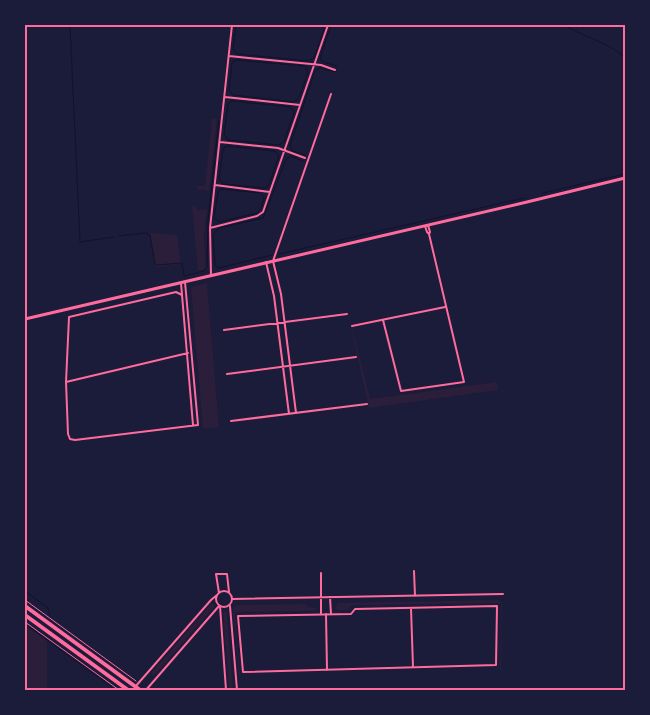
<svg xmlns="http://www.w3.org/2000/svg" width="650" height="715" viewBox="0 0 650 715" font-family="Lato,sans-serif">
<style>
.green{fill:#2a1e3b}
.lines{fill:none;stroke-linecap:round;stroke-linejoin:round}
.stream{stroke:#12122b;stroke-width:1}
.path{stroke:#ff6b9d;stroke-width:1}
.minor{stroke:#ff6b9d;stroke-width:2}
.secondary{stroke:#ff6b9d;stroke-width:3}
.primary{stroke:#ff6b9d;stroke-width:4}
.neatline{fill:none;stroke:#ff6b9d;stroke-width:2}
</style>
<rect width="100%" height="100%" fill="#1b1b3a"/>
<!-- green -->
<path class="green" d="M 212,119 L 217,119 L 209,191 L 197,189 L 197,186 L 205,186 Z
M 192,206 L 196,206 L 197,210 L 207,209 L 204,234 L 206,267 L 203,270 L 198,271 Z
M 150,233 L 177,235 L 181,264 L 155,267 Z
M 207,283 L 219,427 L 203,429 L 191,287 Z
M 343,291 L 370,399 L 497,382 L 498,390 L 369,408 Z
M 499,600 L 502,603 L 501,670 L 500,670 L 501,603 L 352,605 L 348,610 L 338,610 L 335,607 L 337,607 L 337,603 Z
M 211,604 L 214,604 L 214,607 L 155,675 L 152,675 L 151,673 Z
M 307,604 L 307,607 L 318,608 L 315,611 L 235,612 L 240,677 L 239,677 L 233,608 L 236,605 Z
M 225,611 L 227,613 L 233,690 L 229,690 L 223,613 Z
M 25,625 L 47,640 L 47,690 L 25,690 Z"/>
<g class="lines">
<!-- stream -->
<path class="stream" d="M 70,25 L 80,242 L 114,237
M 236,25 L 233,49 L 237,54 L 308,61 L 314,58 L 324,29 L 321,25
M 331,25 L 320,58 L 323,62 L 337,66
M 564,25 C 583,37 609,42 625,58
M 236,60 L 305,66 L 308,72 L 299,98 L 293,102 L 233,95 L 229,90 L 232,63 Z
M 232,101 L 291,107 L 294,113 L 284,142 L 279,145 L 228,140 L 224,134 L 228,104 Z
M 227,146 L 275,151 L 279,156 L 269,185 L 265,188 L 223,184 L 219,179 L 223,149 Z
M 305,155 L 293,151 L 290,145 L 315,71 L 320,68 L 335,72
M 222,189 L 260,193 L 264,198 L 261,209 L 257,213 L 219,222 L 214,218 L 218,192 Z
M 543,193 L 625,174
M 119,236 L 145,233 L 150,235 L 155,264 L 157,265 L 182,263 L 184,276 L 204,271 L 207,267 L 208,219 L 219,121
M 279,254 L 524,198
M 272,255 L 219,268 L 215,265 L 213,235 L 219,228 L 263,218 L 286,159 L 291,156 L 303,161
M 25,591 L 48,608 L 50,617
M 25,624 L 116,690"/>
<!-- path -->
<path class="path" d="M 25,600 L 136,681
M 25,622 L 119,690"/>
<!-- minor -->
<path class="minor" d="M 229,56 L 321,65 L 335,70
M 225,97 L 300,105
M 220,142 L 278,148 L 305,158
M 215,185 L 270,192
M 425,226 L 427,232 L 429,234
M 210,228 L 257,216 L 263,212 L 328,25
M 266,262 L 274,296 L 289,414
M 211,276 L 210,228 L 232,25
M 181,283 L 193,425
M 182,295 L 176,292 L 69,317 L 66,382 L 68,434 L 70,439 L 75,440 L 198,425 L 185,282
M 383,320 L 401,391 L 464,382 L 429,234 L 430,232 L 428,225
M 352,326 L 445,307
M 224,330 L 347,314
M 227,374 L 356,357
M 66,382 L 188,353
M 296,413 L 281,294 L 273,261 L 331,94
M 231,421 L 367,404
M 414,571 L 415,596
M 321,573 L 321,614
M216 599a8 8 0 1 1 16 0a8 8 0 1 1-16 0Z
M 219,593 L 216,574 L 227,574 L 229,592
M 330,597 L 331,614
M 233,599 L 503,594
M 220,606 L 226,690
M 230,606 L 237,690
M 497,606 L 496,665 L 243,672 L 238,616 L 351,614 L 355,609 Z
M 411,608 L 413,667
M 326,614 L 327,670
M 135,687 L 211,600 L 217,595
M 146,690 L 219,606"/>
<!-- secondary -->
<path class="secondary" d="M 25,319 L 527,202 L 625,178"/>
<!-- primary -->
<path class="primary" d="M 25,606 L 140,690
M 25,615 L 128,690"/>
</g>
<!-- border -->
<rect width="650" height="715" fill="none" stroke="#1b1b3a" stroke-width="52"/>
<rect x="26" y="26" width="598" height="663" class="neatline"/>
</svg>
